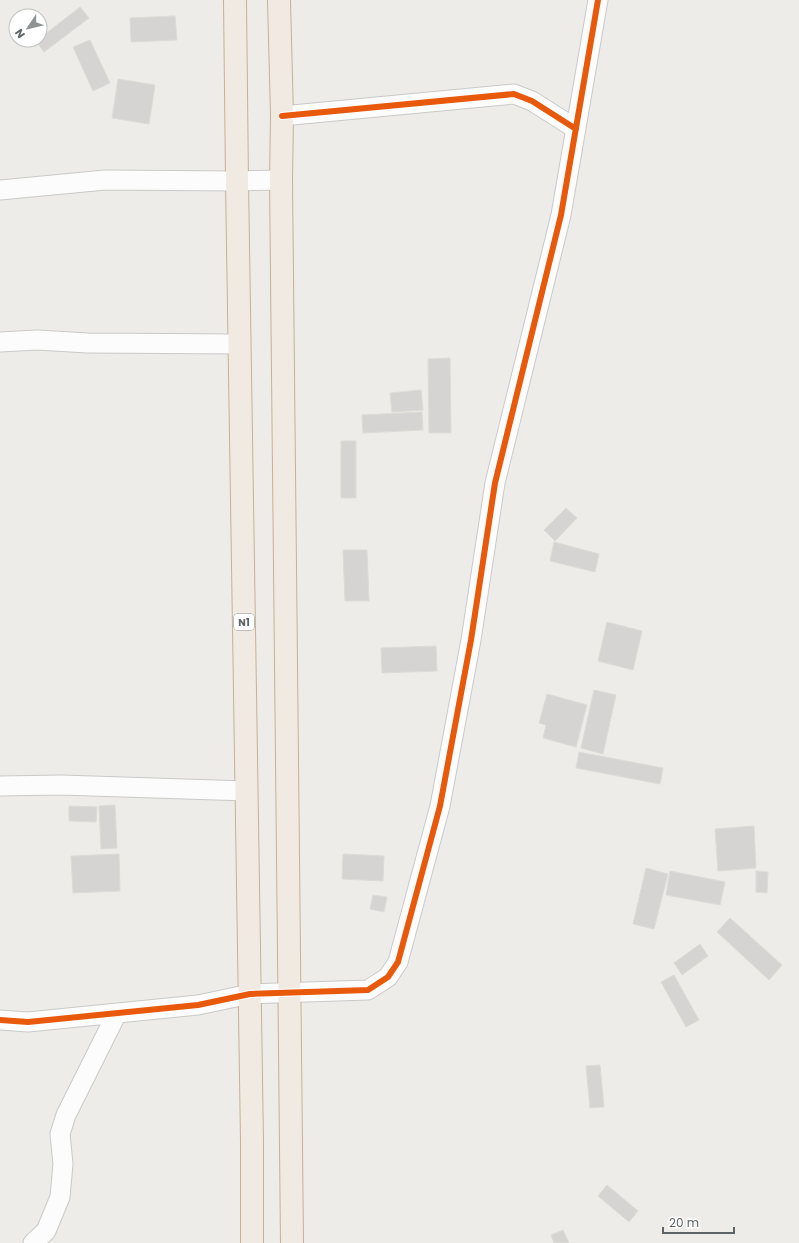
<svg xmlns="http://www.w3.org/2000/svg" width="799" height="1243" viewBox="0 0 799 1243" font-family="Poppins,sans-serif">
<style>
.building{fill:#d6d4d2;stroke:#dedbd7}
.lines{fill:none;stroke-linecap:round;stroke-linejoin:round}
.street-casing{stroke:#c9c9c9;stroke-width:21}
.highway-casing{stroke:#c6b194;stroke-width:24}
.street{stroke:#fcfcfc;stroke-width:19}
.highway{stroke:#f0eae2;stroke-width:22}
.cycleway-casing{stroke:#fff;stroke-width:8}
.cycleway{stroke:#e8590c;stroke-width:6}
.labels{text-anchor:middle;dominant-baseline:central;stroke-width:4;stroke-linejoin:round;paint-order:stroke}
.shield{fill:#fff;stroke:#8e9295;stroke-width:1}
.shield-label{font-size:10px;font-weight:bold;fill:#5d6367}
</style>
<rect width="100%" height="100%" fill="#eeece8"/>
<!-- building -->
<path class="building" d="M 80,7 L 89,18 L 44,52 L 36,41 L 40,40 L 40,38 Z
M 175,16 L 177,40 L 131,42 L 130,18 Z
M 90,40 L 110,83 L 93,91 L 73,47 Z
M 118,79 L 155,85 L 149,124 L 112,118 Z
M 450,358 L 451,433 L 429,433 L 428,359 Z
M 421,390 L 423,410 L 392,412 L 390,393 Z
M 422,412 L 423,430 L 363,433 L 362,415 Z
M 341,441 L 356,441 L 356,498 L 341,498 Z
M 566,508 L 577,518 L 555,541 L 544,530 Z
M 554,542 L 599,554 L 595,572 L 550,561 Z
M 343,550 L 367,550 L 369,601 L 345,601 Z
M 607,622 L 642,631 L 633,670 L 598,661 Z
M 436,646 L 437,671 L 382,673 L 381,648 Z
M 594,690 L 616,695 L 603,754 L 581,748 Z
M 547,694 L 587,705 L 576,747 L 543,738 L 546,725 L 539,723 Z
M 579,752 L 663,768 L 660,784 L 576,768 Z
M 115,805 L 117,848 L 101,849 L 99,806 Z
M 69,806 L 97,807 L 96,822 L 69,821 Z
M 754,826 L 756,868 L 718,871 L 715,829 Z
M 119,854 L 120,891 L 73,893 L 71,856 Z
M 343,854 L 384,856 L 383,881 L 342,879 Z
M 646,868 L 668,874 L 654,929 L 633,924 Z
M 670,871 L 725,882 L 720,905 L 666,895 Z
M 756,871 L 768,872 L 767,893 L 756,892 Z
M 373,895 L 387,897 L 384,912 L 370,909 Z
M 730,918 L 782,965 L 769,980 L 717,932 Z
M 700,944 L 708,956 L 682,975 L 674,963 Z
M 674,975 L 699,1020 L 686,1027 L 661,982 Z
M 600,1065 L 604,1107 L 590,1108 L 586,1066 Z
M 607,1185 L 638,1211 L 629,1222 L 598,1196 Z
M 563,1230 L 569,1243 L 554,1243 L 551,1235 Z"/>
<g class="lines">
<defs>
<path id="street" d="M 282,116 L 514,94 L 532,101 L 576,129
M 0,190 L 105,180 L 237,181 L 281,180
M 0,342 L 37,340 L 88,343 L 239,344
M 0,786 L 61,785 L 247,791
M 0,1020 L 28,1022 L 198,1005 L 250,994 L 368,990 L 388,977 L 398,962 L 440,806 L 471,640 L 495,483 L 561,215 L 598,0
M 33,1243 L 46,1231 L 60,1197 L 63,1164 L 60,1134 L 66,1115 L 117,1013"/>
<path id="highway" d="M 235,0 L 237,181 L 252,1141 L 252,1243
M 279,0 L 282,116 L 281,180 L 292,1243"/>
</defs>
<!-- street casing -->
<use href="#street" class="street-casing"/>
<!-- highway casing -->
<use href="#highway" class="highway-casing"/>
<!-- street -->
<use href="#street" class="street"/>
<!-- highway -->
<use href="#highway" class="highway"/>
<defs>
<path id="cycleway" d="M 282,116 L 514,94 L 532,101 L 576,129
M 0,1020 L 28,1022 L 198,1005 L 250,994 L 368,990 L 388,977 L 398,962 L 440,806 L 471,640 L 495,483 L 561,215 L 598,0"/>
</defs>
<!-- cycleway casing -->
<use href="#cycleway" class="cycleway-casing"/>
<!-- cycleway -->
<use href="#cycleway" class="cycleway"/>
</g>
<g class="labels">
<!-- shield labels -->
<rect class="shield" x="234" y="614" width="20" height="16" rx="3"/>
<g class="shield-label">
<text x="244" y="622">N1</text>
</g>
</g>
<!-- north arrow -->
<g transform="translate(28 28) rotate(235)"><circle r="19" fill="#ffffff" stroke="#bec1c2"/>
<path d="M0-3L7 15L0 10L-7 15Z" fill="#909394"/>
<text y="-6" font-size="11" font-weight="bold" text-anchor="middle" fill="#5d6367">N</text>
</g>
<!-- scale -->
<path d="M663 1227v6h71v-6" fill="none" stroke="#5d6367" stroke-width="2"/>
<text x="669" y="1227" font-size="12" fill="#5d6367" stroke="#ffffff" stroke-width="3" paint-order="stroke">20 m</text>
</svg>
